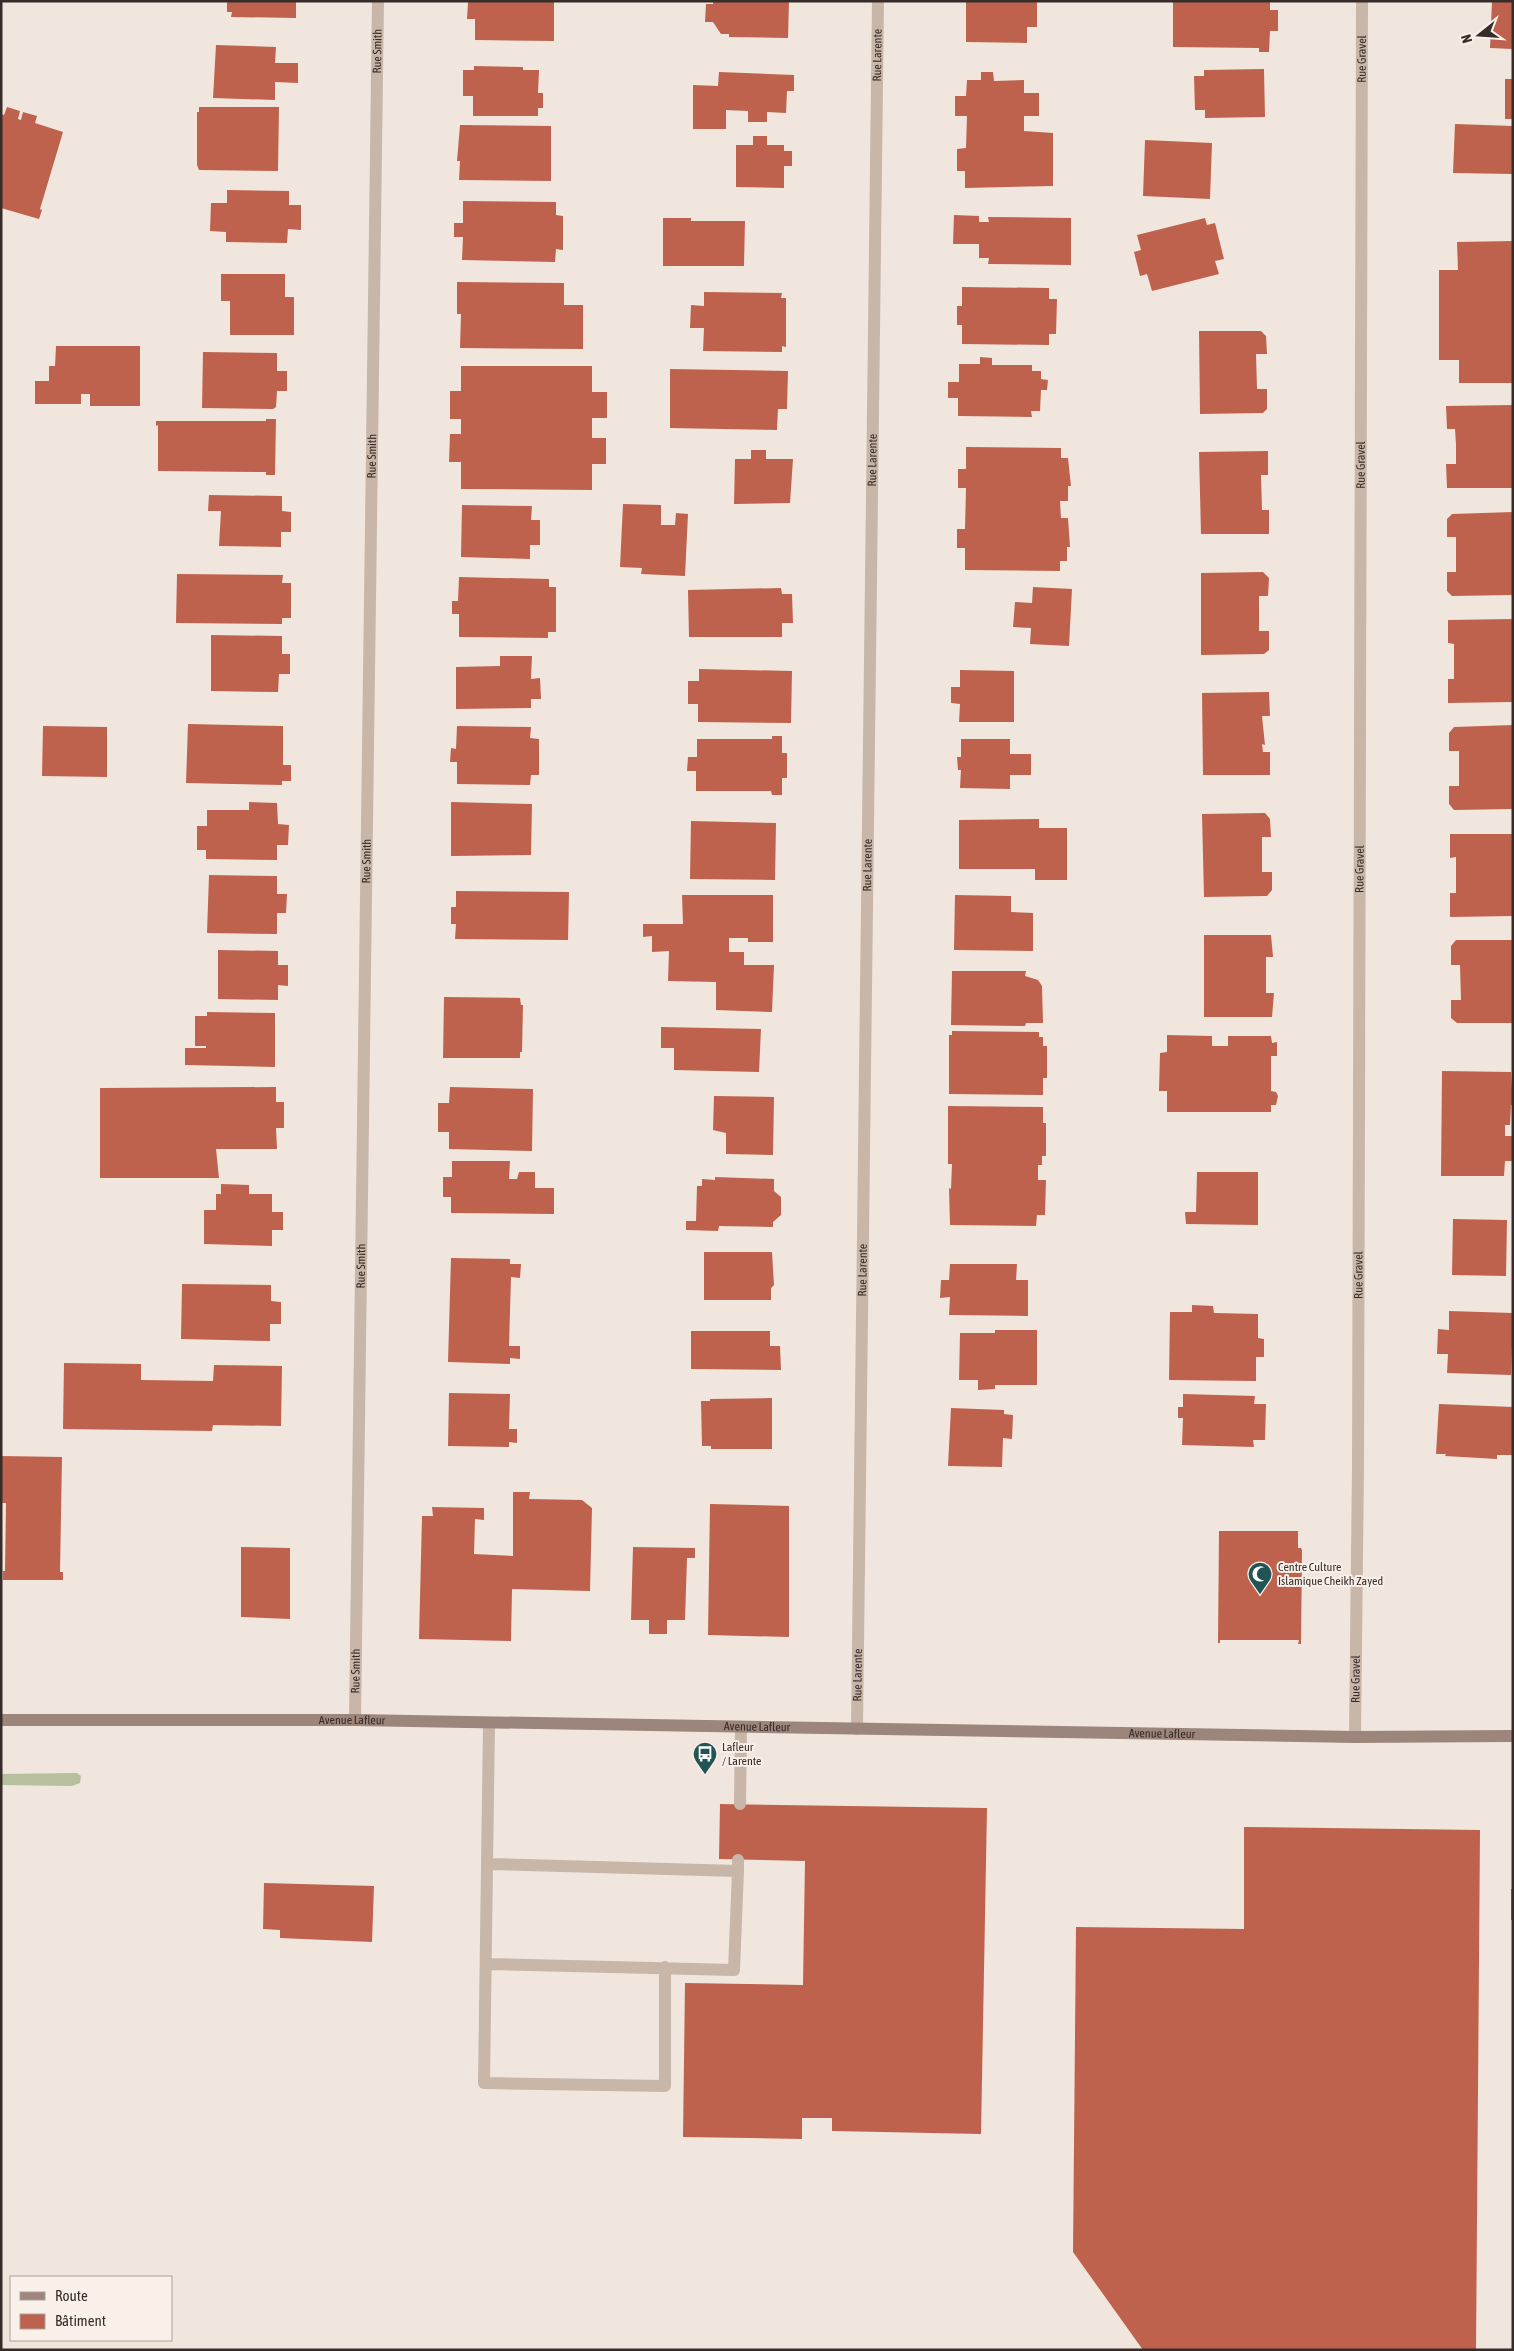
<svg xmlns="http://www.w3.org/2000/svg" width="1514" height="2351" viewBox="0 0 1514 2351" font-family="'Asap Condensed',sans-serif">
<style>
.green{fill:#b6bf9e}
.building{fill:#bf624d}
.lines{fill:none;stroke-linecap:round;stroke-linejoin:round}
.service{stroke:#c8b6a9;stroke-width:12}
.minor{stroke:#c8b6a9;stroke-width:12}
.secondary{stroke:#9c857b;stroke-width:12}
.labels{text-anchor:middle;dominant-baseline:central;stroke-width:4;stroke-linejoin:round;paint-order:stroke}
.street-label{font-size:12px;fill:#362c29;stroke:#f9f0e9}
.poi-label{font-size:12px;fill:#362c29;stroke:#f9f0e9;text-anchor:start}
</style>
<rect width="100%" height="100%" fill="#f1e6dd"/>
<!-- green -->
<path class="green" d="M 77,1773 L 81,1776 L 80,1783 L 72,1786 L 1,1785 L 1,1774 Z"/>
<!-- building -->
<path class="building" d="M 227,1 L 296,1 L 296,18 L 231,17 L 232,12 L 227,12 Z
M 475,1 L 554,1 L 554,41 L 475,40 L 475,19 L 467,19 L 468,2 Z
M 713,1 L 789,1 L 788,38 L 729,37 L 729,34 L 721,34 L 713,22 L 705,22 L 706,4 L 713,4 Z
M 966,1 L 1037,1 L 1037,27 L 1027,27 L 1027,43 L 966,42 Z
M 1173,1 L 1270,1 L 1270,10 L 1278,10 L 1278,31 L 1270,31 L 1269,52 L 1259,52 L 1259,48 L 1173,47 Z
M 1492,1 L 1513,1 L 1513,49 L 1490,48 Z
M 216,45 L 276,47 L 275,63 L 298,63 L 298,83 L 275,82 L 275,100 L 213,98 Z
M 474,66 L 523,67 L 523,70 L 539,70 L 538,93 L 543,93 L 543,108 L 538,108 L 538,116 L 473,116 L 473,96 L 463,96 L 463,70 L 474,70 Z
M 1264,69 L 1265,117 L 1205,118 L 1205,110 L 1195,110 L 1194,76 L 1204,76 L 1204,70 Z
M 719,72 L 794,75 L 794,91 L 787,91 L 786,113 L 767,112 L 767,122 L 748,122 L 748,111 L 726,110 L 726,129 L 693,129 L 693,85 L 718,86 Z
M 981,72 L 993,72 L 994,81 L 1024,80 L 1024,93 L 1039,93 L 1039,116 L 1024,116 L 1024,131 L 1053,133 L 1053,186 L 965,188 L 965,171 L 957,171 L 957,149 L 966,148 L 967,116 L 955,116 L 955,96 L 966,96 L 967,80 L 981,80 Z
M 1505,79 L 1513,79 L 1513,119 L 1505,119 Z
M 7,107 L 20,111 L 18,119 L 21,120 L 23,112 L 37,116 L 35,123 L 63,132 L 40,209 L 42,210 L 39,219 L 1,208 L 1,114 L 4,115 Z
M 199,107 L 279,107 L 278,171 L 199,170 L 197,165 L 197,112 L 199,112 Z
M 1455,124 L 1513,126 L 1513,174 L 1453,173 Z
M 460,125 L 551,126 L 551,181 L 459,180 L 460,161 L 457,161 Z
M 753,136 L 767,136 L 767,145 L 784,145 L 784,151 L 792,151 L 792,166 L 784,166 L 784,188 L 736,187 L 736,145 L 753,145 Z
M 1145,140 L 1212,143 L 1210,199 L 1143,196 Z
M 227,190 L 289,191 L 289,205 L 301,205 L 301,230 L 288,229 L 287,243 L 226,242 L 226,232 L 210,231 L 211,203 L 227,203 Z
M 463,201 L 556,202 L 556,215 L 563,216 L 563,250 L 556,249 L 555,262 L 462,260 L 463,237 L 454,237 L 454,223 L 463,223 Z
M 954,215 L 979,216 L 979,222 L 989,222 L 988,217 L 1071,218 L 1071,265 L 988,264 L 989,258 L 979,258 L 979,244 L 953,244 Z
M 663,218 L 691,218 L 691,221 L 745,221 L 744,266 L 663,266 Z
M 1205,218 L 1207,225 L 1215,223 L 1224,259 L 1215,261 L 1219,274 L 1152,291 L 1147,274 L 1140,276 L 1134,252 L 1141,250 L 1137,235 Z
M 1513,241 L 1513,383 L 1459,383 L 1459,360 L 1439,360 L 1439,270 L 1458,270 L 1457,242 Z
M 221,274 L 285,274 L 285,297 L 294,297 L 294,335 L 230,335 L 230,301 L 221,301 Z
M 457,282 L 564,283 L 564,305 L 583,305 L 583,349 L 460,348 L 461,314 L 457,314 Z
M 962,287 L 1049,288 L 1049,299 L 1057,299 L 1056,334 L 1049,334 L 1049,345 L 962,344 L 962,325 L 957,325 L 957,306 L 962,306 Z
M 704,292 L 782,293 L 781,298 L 786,298 L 786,347 L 782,346 L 782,352 L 703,351 L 704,328 L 690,328 L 691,305 L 704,306 Z
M 1199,331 L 1261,331 L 1266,336 L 1267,354 L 1256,354 L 1257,389 L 1267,389 L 1267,409 L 1263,413 L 1200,414 Z
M 56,346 L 140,346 L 140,406 L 90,406 L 90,394 L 81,394 L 81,404 L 35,404 L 35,381 L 49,381 L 49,366 L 55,366 Z
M 203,352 L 277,353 L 277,371 L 287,371 L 287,391 L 277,391 L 276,407 L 273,409 L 202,408 Z
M 980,357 L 992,358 L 992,365 L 1032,365 L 1032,371 L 1041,371 L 1041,379 L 1048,380 L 1047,390 L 1041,390 L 1040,411 L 1031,411 L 1032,417 L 958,416 L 958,398 L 948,398 L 948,382 L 959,382 L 959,364 L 980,364 Z
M 461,366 L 592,366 L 592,392 L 607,392 L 607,418 L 592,418 L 592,438 L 606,438 L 606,464 L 592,464 L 592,490 L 461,489 L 461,462 L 449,462 L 450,434 L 461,434 L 461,419 L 450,419 L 450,391 L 461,391 Z
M 670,369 L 788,371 L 787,409 L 778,409 L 777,430 L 670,428 Z
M 1513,405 L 1513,488 L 1447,488 L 1446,464 L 1456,464 L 1456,445 L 1455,429 L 1447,429 L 1446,406 Z
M 266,419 L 276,419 L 275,475 L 266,475 L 266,472 L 158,471 L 158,425 L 156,426 L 156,421 L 266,421 Z
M 966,447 L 1061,448 L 1061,458 L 1068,458 L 1071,486 L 1068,486 L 1068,501 L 1060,501 L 1061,518 L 1068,518 L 1070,547 L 1067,547 L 1067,561 L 1060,561 L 1060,571 L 965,570 L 965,548 L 957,548 L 957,529 L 965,529 L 966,488 L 958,488 L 958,469 L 966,469 Z
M 751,450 L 766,450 L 766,459 L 793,459 L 790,503 L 734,504 L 735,459 L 751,459 Z
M 1268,451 L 1268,475 L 1261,475 L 1262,510 L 1269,510 L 1269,534 L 1201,534 L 1199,452 Z
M 209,495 L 282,496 L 282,511 L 291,512 L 291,532 L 281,532 L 281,547 L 219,546 L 221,511 L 208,511 Z
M 623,504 L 661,505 L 661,525 L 675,525 L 676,513 L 688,514 L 685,576 L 641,574 L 642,568 L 620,567 Z
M 462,505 L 532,506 L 531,520 L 540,520 L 540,545 L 530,545 L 530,559 L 461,557 Z
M 1513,512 L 1513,595 L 1452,596 L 1447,591 L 1447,572 L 1456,572 L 1456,537 L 1447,537 L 1447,519 L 1452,514 Z
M 1263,572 L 1269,578 L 1268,596 L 1259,596 L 1259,631 L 1269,631 L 1269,650 L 1264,654 L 1201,655 L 1201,573 Z
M 177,574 L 283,575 L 282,583 L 291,583 L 291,618 L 282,618 L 282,624 L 176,623 Z
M 459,577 L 549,579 L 549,587 L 556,587 L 556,632 L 548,632 L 548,638 L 459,637 L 459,614 L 452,614 L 452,601 L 458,601 Z
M 1033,587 L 1072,589 L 1069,646 L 1030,644 L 1031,628 L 1013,627 L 1015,602 L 1032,603 Z
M 781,588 L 782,594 L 792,594 L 793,623 L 782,623 L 782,637 L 689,637 L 688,590 Z
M 1513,619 L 1513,702 L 1448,703 L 1448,679 L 1454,679 L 1454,644 L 1448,643 L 1448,620 Z
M 211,635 L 282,636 L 282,654 L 290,654 L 290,674 L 279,674 L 278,692 L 211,691 Z
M 500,656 L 532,656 L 531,679 L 540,678 L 541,699 L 531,699 L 531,708 L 456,709 L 456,667 L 500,666 Z
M 699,669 L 792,671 L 791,723 L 698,722 L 698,704 L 688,704 L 688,681 L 699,681 Z
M 960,670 L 1014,671 L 1014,722 L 959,722 L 960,704 L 951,703 L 951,687 L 960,687 Z
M 1269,692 L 1270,716 L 1262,716 L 1265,745 L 1262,744 L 1263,752 L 1270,752 L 1270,775 L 1203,775 L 1202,693 Z
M 188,724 L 283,726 L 283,765 L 291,765 L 291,781 L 282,781 L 282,785 L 186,783 Z
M 1513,725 L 1513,809 L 1454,810 L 1449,804 L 1449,786 L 1459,786 L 1459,751 L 1449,751 L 1449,733 L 1454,727 Z
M 43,726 L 107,727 L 107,777 L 42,776 Z
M 457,726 L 531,727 L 530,738 L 539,739 L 539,775 L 531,775 L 530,785 L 457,784 L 457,762 L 450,762 L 451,748 L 456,749 Z
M 772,736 L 782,736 L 782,753 L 787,753 L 787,778 L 782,778 L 782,795 L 772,795 L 771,791 L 696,791 L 696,771 L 687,771 L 688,757 L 697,757 L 697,739 L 772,739 Z
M 961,739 L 1010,739 L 1010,754 L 1031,754 L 1031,775 L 1010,775 L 1010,789 L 960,788 L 961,770 L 958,770 L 957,757 L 961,757 Z
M 249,802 L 277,803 L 278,824 L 289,825 L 288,845 L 277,845 L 277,860 L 206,859 L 206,850 L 197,850 L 197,826 L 207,826 L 207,810 L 249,810 Z
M 451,802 L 532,804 L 531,855 L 451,856 Z
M 1265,813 L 1270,819 L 1271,837 L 1262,837 L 1262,872 L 1272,872 L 1272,890 L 1267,896 L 1204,897 L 1202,814 Z
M 1039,819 L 1039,828 L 1067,828 L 1067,880 L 1035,880 L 1035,869 L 959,869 L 959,820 Z
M 691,821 L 776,823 L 775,880 L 690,879 Z
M 1450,834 L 1513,834 L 1513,916 L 1450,917 L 1450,893 L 1456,893 L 1456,857 L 1450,858 Z
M 209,875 L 277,876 L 277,894 L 287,894 L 286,913 L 277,913 L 277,934 L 207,933 Z
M 456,891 L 569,892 L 568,940 L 455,939 L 456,924 L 451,924 L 451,907 L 456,907 Z
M 682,895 L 773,895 L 773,942 L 748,942 L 748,938 L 729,938 L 729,952 L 744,952 L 744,965 L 774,965 L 772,1012 L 716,1010 L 716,982 L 668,981 L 669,951 L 652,952 L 652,936 L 643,937 L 643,924 L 683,924 Z
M 955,895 L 1011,896 L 1011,912 L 1033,913 L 1033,951 L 954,950 Z
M 1204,935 L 1271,935 L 1273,957 L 1266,957 L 1266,993 L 1274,993 L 1272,1017 L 1204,1017 Z
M 1456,940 L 1513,940 L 1513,1023 L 1457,1023 L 1451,1018 L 1451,1000 L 1461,1000 L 1460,965 L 1451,965 L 1451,946 Z
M 218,950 L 278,951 L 278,965 L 288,965 L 288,986 L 278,985 L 278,1000 L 218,999 Z
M 952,971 L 1026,971 L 1025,976 L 1038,980 L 1042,986 L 1043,1023 L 1026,1023 L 1025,1026 L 951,1025 Z
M 444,997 L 520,998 L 521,1005 L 523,1005 L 522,1052 L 520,1052 L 520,1058 L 443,1058 Z
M 207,1012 L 275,1013 L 275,1067 L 185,1065 L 185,1048 L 206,1048 L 206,1046 L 195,1046 L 195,1016 L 207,1016 Z
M 661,1027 L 761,1029 L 759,1072 L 674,1070 L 674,1048 L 661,1048 Z
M 952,1031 L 1039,1032 L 1039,1037 L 1043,1037 L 1043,1046 L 1047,1046 L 1047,1078 L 1043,1078 L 1043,1095 L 949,1094 L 949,1035 L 952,1035 Z
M 1167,1035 L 1212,1036 L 1212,1046 L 1228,1046 L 1228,1036 L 1271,1036 L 1272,1043 L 1277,1042 L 1277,1056 L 1271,1056 L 1271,1091 L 1276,1092 L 1278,1096 L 1276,1105 L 1271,1105 L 1271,1112 L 1167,1112 L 1167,1091 L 1159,1091 L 1160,1053 L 1167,1052 Z
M 1442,1071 L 1511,1072 L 1513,1105 L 1511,1105 L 1510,1125 L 1505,1125 L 1505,1136 L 1513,1136 L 1513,1161 L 1505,1161 L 1504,1176 L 1441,1176 Z
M 276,1087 L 276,1102 L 284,1102 L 284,1128 L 276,1128 L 277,1149 L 216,1149 L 219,1178 L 100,1178 L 100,1088 Z
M 450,1087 L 533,1089 L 532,1151 L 449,1149 L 449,1132 L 438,1132 L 438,1103 L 449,1103 Z
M 714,1096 L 774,1097 L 773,1155 L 726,1154 L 726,1133 L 713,1130 Z
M 948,1106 L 1043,1107 L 1043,1123 L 1046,1123 L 1046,1156 L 1042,1156 L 1042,1165 L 1038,1165 L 1038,1180 L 1046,1180 L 1045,1215 L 1037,1215 L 1036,1226 L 950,1225 L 949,1188 L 951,1189 L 952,1164 L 948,1164 Z
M 452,1161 L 510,1161 L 509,1179 L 517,1179 L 519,1172 L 535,1172 L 535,1188 L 554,1188 L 554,1214 L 451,1213 L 451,1197 L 443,1197 L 443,1177 L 452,1177 Z
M 1197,1172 L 1258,1172 L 1258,1225 L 1186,1224 L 1185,1212 L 1196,1212 Z
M 715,1177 L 774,1179 L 774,1191 L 781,1197 L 781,1215 L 773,1222 L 773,1227 L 719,1226 L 718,1231 L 686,1230 L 686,1221 L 696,1221 L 697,1186 L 702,1186 L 702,1179 L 715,1180 Z
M 221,1184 L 249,1185 L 249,1194 L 272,1194 L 272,1212 L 283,1212 L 283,1230 L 272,1230 L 272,1246 L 204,1244 L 204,1210 L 216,1210 L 216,1194 L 221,1194 Z
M 1453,1219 L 1507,1220 L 1506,1276 L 1452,1275 Z
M 704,1252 L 772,1252 L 774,1285 L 771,1288 L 771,1300 L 704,1300 Z
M 451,1258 L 510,1259 L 510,1264 L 521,1264 L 520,1278 L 511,1277 L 509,1346 L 520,1346 L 520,1359 L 510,1358 L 510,1364 L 448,1362 Z
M 950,1264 L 1017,1264 L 1016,1280 L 1028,1280 L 1028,1316 L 949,1315 L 950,1297 L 940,1298 L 941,1280 L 949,1280 Z
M 182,1284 L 271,1285 L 271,1301 L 281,1302 L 281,1324 L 270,1324 L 270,1341 L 181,1339 Z
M 1192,1305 L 1213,1306 L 1214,1313 L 1258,1314 L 1258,1338 L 1264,1339 L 1264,1357 L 1256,1357 L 1256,1381 L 1169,1380 L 1170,1312 L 1192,1312 Z
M 1449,1311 L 1513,1313 L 1511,1375 L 1447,1373 L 1448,1354 L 1437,1354 L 1438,1329 L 1449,1330 Z
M 995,1330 L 1037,1330 L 1037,1385 L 995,1385 L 995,1389 L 978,1390 L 978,1380 L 959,1380 L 960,1333 L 995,1333 Z
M 691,1331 L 770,1331 L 770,1346 L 780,1346 L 781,1370 L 691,1369 Z
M 64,1363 L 141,1364 L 141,1380 L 213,1381 L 214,1365 L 282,1366 L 281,1426 L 213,1425 L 212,1431 L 63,1429 Z
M 449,1393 L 510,1394 L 509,1429 L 517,1429 L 517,1443 L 509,1442 L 509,1447 L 448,1446 Z
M 1183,1394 L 1255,1396 L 1254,1404 L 1266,1404 L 1265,1440 L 1253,1440 L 1254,1447 L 1182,1445 L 1183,1418 L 1178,1418 L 1178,1407 L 1183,1407 Z
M 772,1398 L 772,1449 L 711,1449 L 711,1446 L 702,1446 L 701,1401 L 710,1401 L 710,1399 Z
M 1439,1404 L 1513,1407 L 1513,1455 L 1497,1455 L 1497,1459 L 1445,1456 L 1446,1454 L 1436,1454 Z
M 951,1408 L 1004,1410 L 1004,1414 L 1013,1415 L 1012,1439 L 1003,1438 L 1002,1467 L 948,1466 Z
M 1,1456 L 62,1457 L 60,1572 L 63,1572 L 63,1580 L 3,1580 L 3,1571 L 5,1571 L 6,1503 L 1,1503 Z
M 513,1492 L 530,1492 L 529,1499 L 582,1500 L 592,1508 L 590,1591 L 512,1589 L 511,1641 L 419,1639 L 422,1516 L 433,1516 L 432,1507 L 484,1508 L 484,1520 L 475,1519 L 474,1554 L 513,1556 Z
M 710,1504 L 789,1506 L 789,1637 L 708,1635 Z
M 1219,1531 L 1298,1531 L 1298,1548 L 1301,1548 L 1302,1550 L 1301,1644 L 1298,1644 L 1299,1640 L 1220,1640 L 1220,1643 L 1218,1643 Z
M 241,1547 L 290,1548 L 290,1619 L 241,1617 Z
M 633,1547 L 695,1548 L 695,1558 L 687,1558 L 685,1620 L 667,1620 L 667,1634 L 649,1634 L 649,1620 L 631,1620 Z
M 720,1804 L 987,1808 L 981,2134 L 832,2131 L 832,2118 L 802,2118 L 802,2139 L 683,2137 L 685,1983 L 803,1985 L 805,1861 L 719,1859 Z
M 1244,1827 L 1480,1830 L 1476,2350 L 1143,2350 L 1073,2252 L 1076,1927 L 1244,1929 Z
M 264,1883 L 374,1886 L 372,1942 L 280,1938 L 280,1930 L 263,1929 Z
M 1511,1889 L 1513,1889 L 1513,1920 L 1511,1920 Z"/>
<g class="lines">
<!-- service -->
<path class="service" d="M 489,1723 L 484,2083 L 665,2086 L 665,1967
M 740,1804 L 741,1727
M 488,1864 L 738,1871 L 738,1860
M 486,1964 L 734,1970 L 738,1871"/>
<!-- minor -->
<g class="minor">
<path id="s1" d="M 355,1720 L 378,1"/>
<path id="s2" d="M 857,1729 L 878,1"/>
<path id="s3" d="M 1355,1737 L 1358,1467 L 1362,1"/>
</g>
<!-- secondary -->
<path class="secondary" id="s4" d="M 1,1720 L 355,1720 L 1355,1737 L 1513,1736"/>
</g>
<!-- icons -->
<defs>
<symbol id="mosque-pin" viewBox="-11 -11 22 30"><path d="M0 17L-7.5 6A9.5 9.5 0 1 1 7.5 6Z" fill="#215455" stroke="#f9f0e9"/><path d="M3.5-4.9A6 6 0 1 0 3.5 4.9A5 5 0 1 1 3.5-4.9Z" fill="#fff"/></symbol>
<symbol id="bus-pin" viewBox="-11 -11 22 30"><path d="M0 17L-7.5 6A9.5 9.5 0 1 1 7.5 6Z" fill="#215455" stroke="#f9f0e9"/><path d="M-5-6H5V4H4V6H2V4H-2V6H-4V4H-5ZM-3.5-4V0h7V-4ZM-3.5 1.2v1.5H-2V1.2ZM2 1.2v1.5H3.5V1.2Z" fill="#fff"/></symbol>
</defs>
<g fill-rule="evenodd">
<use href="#mosque-pin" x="1246" y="1560" width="28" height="38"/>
<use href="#bus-pin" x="691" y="1740" width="28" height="38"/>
</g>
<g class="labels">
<!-- street labels -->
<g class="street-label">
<text stroke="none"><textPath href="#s1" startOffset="1669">Rue Smith</textPath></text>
<text stroke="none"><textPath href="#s2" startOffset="1674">Rue Larente</textPath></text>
<text stroke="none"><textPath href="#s3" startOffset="1678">Rue Gravel</textPath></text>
<text stroke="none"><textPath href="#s1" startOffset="1264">Rue Smith</textPath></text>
<text stroke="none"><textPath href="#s2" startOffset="1269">Rue Larente</textPath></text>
<text stroke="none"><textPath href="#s3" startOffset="1272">Rue Gravel</textPath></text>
<text stroke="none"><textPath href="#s1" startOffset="859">Rue Smith</textPath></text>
<text stroke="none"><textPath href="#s2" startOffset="864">Rue Larente</textPath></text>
<text stroke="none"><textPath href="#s3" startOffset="868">Rue Gravel</textPath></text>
<text stroke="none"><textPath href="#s1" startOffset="454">Rue Smith</textPath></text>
<text stroke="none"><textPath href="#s2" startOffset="459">Rue Larente</textPath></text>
<text stroke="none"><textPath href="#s3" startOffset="462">Rue Gravel</textPath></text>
<text stroke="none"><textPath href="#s1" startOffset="49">Rue Smith</textPath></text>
<text stroke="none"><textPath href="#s2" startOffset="54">Rue Larente</textPath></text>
<text stroke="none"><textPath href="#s3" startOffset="58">Rue Gravel</textPath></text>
<text stroke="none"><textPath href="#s4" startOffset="351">Avenue Lafleur</textPath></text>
<text stroke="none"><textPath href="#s4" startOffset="756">Avenue Lafleur</textPath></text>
<text stroke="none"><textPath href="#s4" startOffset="1161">Avenue Lafleur</textPath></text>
</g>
<!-- poi labels -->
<g class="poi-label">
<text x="1278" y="1567">Centre Culture<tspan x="1278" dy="14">Islamique Cheikh Zayed</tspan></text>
<text x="722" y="1747">Lafleur<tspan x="722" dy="14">/ Larente</tspan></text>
</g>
</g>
<!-- border -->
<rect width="1514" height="2351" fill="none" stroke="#362c29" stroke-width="5"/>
<!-- legend -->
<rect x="10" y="2276" width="162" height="65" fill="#f9f0e9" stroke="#aba29c"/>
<rect x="20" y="2292" width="25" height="8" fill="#9c857b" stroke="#aba29c"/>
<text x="55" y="2301" font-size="15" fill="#362c29">Route</text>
<rect x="20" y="2314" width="25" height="15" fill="#bf624d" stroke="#aba29c"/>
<text x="55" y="2326" font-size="15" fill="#362c29">Bâtiment</text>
<!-- north arrow -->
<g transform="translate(1479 35) rotate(253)" stroke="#f9f0e9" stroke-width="4" paint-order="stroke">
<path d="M0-4L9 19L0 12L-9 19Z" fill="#362c29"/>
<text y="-8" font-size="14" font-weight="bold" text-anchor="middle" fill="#362c29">N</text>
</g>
</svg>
